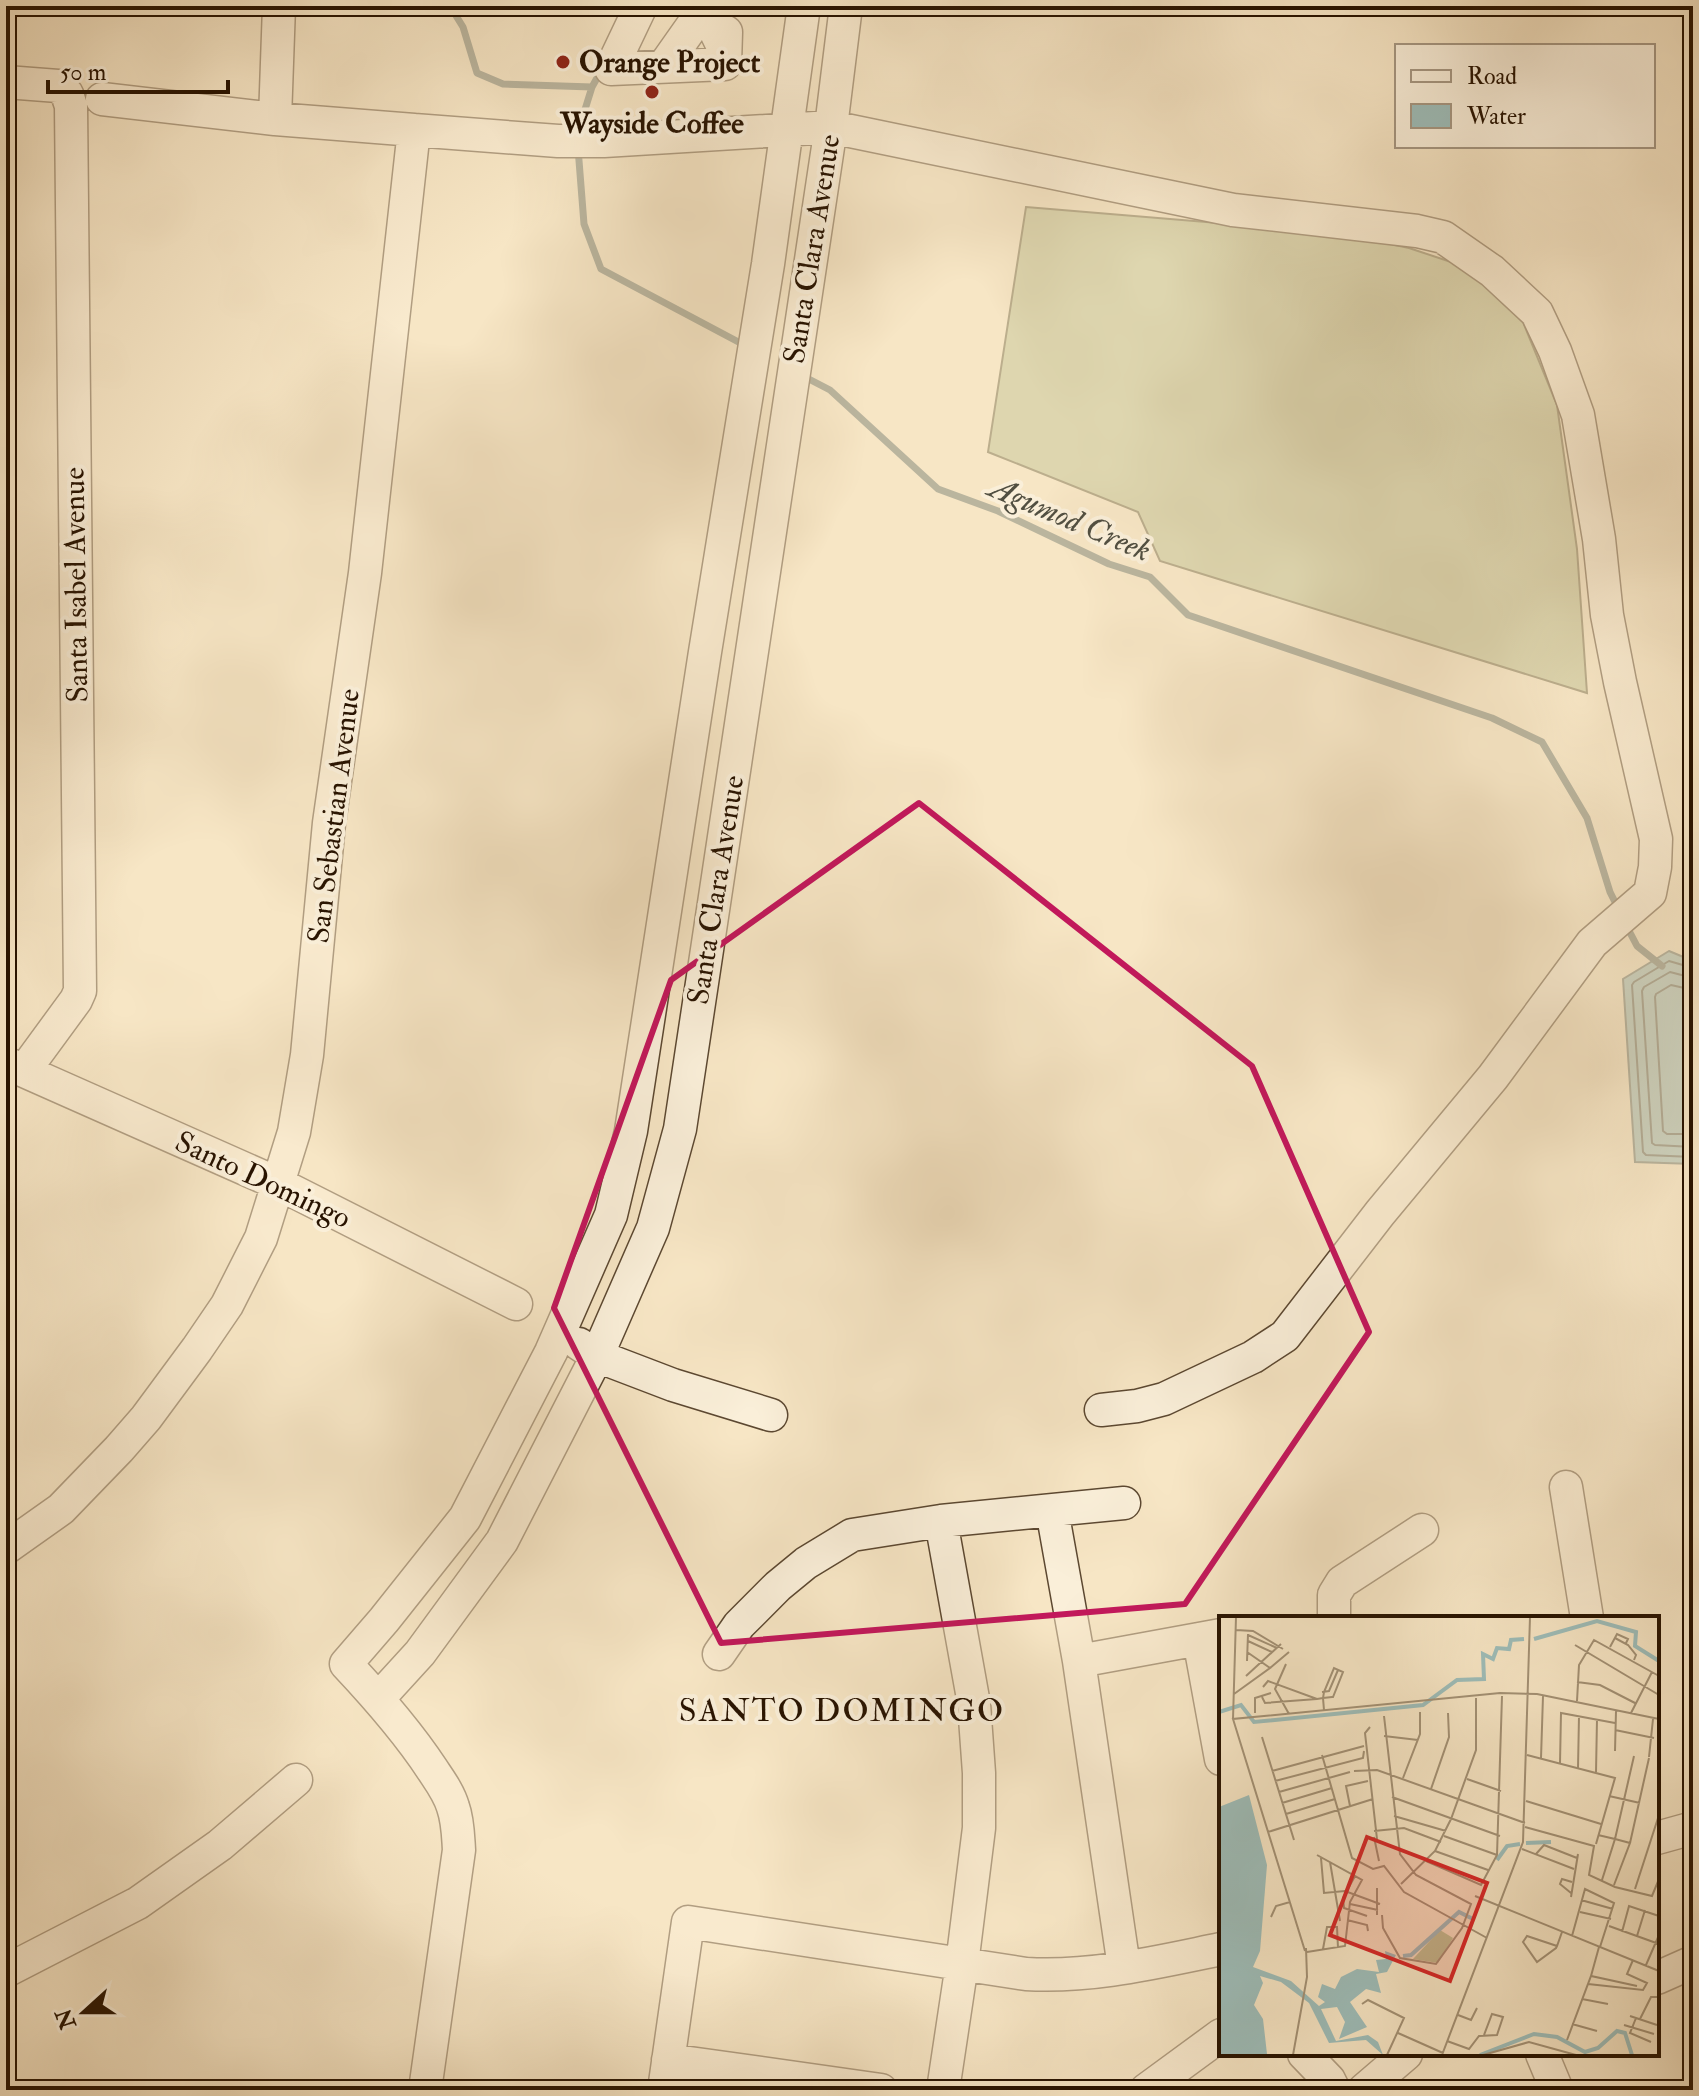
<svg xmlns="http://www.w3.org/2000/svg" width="1699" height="2096" viewBox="0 0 1699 2096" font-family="'IM FELL Double Pica',serif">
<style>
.pitch{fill:#bec494;stroke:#736c4a;stroke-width:2}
.water{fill:#9ebeba;stroke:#6f7a70;stroke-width:2}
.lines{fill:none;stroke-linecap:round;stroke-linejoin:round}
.shore{stroke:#63685d;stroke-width:2}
.stream{stroke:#6f7a70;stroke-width:7}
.minor-casing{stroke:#5c4831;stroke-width:35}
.minor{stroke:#faefd9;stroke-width:32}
.marked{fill:none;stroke:#c2185b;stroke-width:6;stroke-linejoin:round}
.poi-dot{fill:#8f2418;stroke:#faefd9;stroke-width:3}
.labels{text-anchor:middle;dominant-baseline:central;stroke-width:8;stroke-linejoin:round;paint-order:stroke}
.poi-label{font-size:30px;font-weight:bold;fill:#281300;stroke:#faefd9;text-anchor:start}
.street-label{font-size:30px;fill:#281300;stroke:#faefd9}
.water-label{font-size:32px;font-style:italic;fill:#514f41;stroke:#faefd9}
.neighbourhood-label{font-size:32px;letter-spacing:2px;fill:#281300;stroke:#faefd9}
.inset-river{fill:none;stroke:#9ebeba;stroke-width:4}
.inset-road{fill:none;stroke:#a49276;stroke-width:2}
.view{fill:#d62828;fill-opacity:0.15;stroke:#d62828;stroke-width:4}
.inset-edge{fill:none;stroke:#281300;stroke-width:4}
</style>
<rect width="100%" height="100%" fill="#f7e6c5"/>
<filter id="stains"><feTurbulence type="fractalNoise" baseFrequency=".0025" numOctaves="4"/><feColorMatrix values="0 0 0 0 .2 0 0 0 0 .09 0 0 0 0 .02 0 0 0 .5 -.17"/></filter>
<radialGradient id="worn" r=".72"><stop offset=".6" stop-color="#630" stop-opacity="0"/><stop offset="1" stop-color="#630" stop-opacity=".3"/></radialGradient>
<!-- pitch -->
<path class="pitch" d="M 1026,207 L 1338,233 L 1409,248 L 1463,266 L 1518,310 L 1557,405 L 1577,549 L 1587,693 L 1160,561 L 1138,512 L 988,452 Z"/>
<!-- water -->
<path class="water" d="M 1669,951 L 1693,961 L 1693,1164 L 1635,1162 L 1623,979 Z"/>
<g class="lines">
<!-- shore -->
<path class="shore" d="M 1693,968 L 1669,961 L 1634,982 L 1632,985 L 1643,1152 L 1646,1155 L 1693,1157
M 1693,978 L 1670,972 L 1644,987 L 1642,991 L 1652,1143 L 1655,1145 L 1693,1147
M 1693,990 L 1671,985 L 1656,994 L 1655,997 L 1663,1131 L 1667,1134 L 1693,1134"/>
<!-- stream -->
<path class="stream" d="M 450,6 L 463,27 L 477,73 L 503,84 L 592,87
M 578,132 L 592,87 L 602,69
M 578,148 L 584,224 L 601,269 L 746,346
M 803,376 L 830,390 L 938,489 L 998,511 L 1109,564 L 1150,577 L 1188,615 L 1492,718 L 1542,742 L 1587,818 L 1610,892 L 1619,910
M 1626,925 L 1637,946 L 1662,966"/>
<defs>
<path id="minor" d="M 641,6 L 611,69 L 725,64 L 726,32
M 664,66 L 695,22 L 712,24 L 725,51
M 6,82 L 58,86 L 67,94 L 71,106 L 80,991 L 76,1000 L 24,1071
M 102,99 L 275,119 L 414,130
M 275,119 L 279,6
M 6,1063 L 279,1184 L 516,1304
M 579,1344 L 597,1356 L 673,1385 L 771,1415
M 1566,1487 L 1587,1618
M 1052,1510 L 1079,1661 L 1124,1967
M 941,1521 L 974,1704 L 979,1773 L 979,1828 L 962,1964 L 943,2090
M 6,1548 L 61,1509 L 119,1449 L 146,1418 L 197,1349 L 227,1305 L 261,1238 L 294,1132 L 307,1055 L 329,823 L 365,573 L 414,130 L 558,141 L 604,141 L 831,127 L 1233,210 L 1417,231 L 1443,237 L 1492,271 L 1537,313 L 1555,351 L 1578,415 L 1599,539 L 1607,615 L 1620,682 L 1656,839 L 1655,867 L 1650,893 L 1592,943 L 1493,1077 L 1380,1213 L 1285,1336 L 1253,1357 L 1164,1399 L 1137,1406 L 1101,1410
M 1334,1618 L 1334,1595 L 1342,1582 L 1422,1530
M 1199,1639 L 1221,1759
M 719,1654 L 739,1625 L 778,1586 L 806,1563 L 852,1535 L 941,1521 L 1124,1503
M 1079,1661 L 1221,1635
M 378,1699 L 420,1653 L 502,1541 L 597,1356 L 653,1228 L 680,1129 L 831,127 L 846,6
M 1657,1838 L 1693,1828
M 6,1971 L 138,1903 L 220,1845 L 296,1780
M 1657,1978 L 1693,1962
M 1304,2054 L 1329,2080 L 1334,2090
M 1542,2054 L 1557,2090
M 668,2060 L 881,2090
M 425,2090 L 459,1850 C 458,1835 458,1821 453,1807 C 449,1793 440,1781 432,1769 C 407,1731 377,1697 346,1664 L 384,1620 L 465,1518 L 551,1352 L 611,1215 L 631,1131 L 705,652 L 768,264 L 804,6
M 664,2090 L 688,1922 L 1026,1974 C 1092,1978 1157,1962 1221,1949
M 1146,2090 L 1221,2035
M 1364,2090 L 1406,2054"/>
</defs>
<!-- minor casing -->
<use href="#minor" class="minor-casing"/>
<!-- minor -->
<use href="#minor" class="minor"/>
</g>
<!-- marked area -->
<path d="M0 0H1699V2096H0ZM 919,803 L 1252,1066 L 1369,1332 L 1185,1604 L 721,1643 L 554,1308 L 671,980 Z" fill="#f7e6c5" fill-opacity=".55" fill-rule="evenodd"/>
<path class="marked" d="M 919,803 L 1252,1066 L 1369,1332 L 1185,1604 L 721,1643 L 554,1308 L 671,980 Z"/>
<!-- markers -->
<g class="poi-dot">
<circle cx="563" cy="62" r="8"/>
<circle cx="652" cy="92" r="8"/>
</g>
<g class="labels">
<!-- poi labels -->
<g class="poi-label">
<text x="579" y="62">Orange Project</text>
<text x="652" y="123" text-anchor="middle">Wayside Coffee</text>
</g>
<!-- street labels -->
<g class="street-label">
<text transform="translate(812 249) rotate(-81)">Santa Clara Avenue</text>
<text transform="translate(76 585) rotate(-91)">Santa Isabel Avenue</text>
<text transform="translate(334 816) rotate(-83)">San Sebastian Avenue</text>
<text transform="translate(716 890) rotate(-81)">Santa Clara Avenue</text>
<text transform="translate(263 1180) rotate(25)">Santo Domingo</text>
</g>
<!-- water labels -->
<g class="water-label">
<text transform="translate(1070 519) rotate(23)">Agumod Creek</text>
</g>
<!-- neighbourhood labels -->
<g class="neighbourhood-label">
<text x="842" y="1711">SANTO DOMINGO</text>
</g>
</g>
<!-- overview -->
<g transform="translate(1219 1616)">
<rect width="440" height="440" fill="#f7e6c5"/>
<path d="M 221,314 L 234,322 L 219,347 L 194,343 Z" fill="#bec494"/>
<path d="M 30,179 L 48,249 L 41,335 L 34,351 L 72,365 L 100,390 L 106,386 L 99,381 L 103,368 L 116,373 L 122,361 L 138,353 L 160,356 L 157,344 L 167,343 L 166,335 L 177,339 L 168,356 L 157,358 L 162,377 L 147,373 L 131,386 L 148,411 L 120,423 L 126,406 L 118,391 L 102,393 L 117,425 L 149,419 L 159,426 L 164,439 L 147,424 L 110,427 L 90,387 L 62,366 L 41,360 L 44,367 L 35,389 L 44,403 L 48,438 L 0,439 L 0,191 Z" fill="#9ebeba"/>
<path class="inset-river" d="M 315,23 L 378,5 L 417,16 L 416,30 L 440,45M 0,96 L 22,89 L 35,106 L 204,89 L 238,64 L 265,63 L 264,38 L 274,43 L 278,32 L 290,33 L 292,24 L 305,23M 307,227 L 332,226M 278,244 L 288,230 L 301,228M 184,340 L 192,339 L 240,296 L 254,303M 261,439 L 315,418 L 338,421 L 366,436 L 379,432 L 398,415 L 406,417 L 413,439"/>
<path class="inset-road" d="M 49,1 L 84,1M 17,14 L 34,15 L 64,33M 29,19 L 58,32M 396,22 L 409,29 L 417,39 L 415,44M 29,25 L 53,36M 356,29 L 440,79M 391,31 L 398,18 L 409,23 L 407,27M 28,45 L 29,18M 67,48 L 56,73 L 70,98M 51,52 L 70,36M 27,60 L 62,28M 358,66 L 381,69 L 416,87M 44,71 L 49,65 L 98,83M 103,76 L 110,75 L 119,54M 15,78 L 51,52 L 28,36M 43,81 L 46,87 L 98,83 L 104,82 L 113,81 L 114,81 L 124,56 L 115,52 L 105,76 L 104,82 L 105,94M 358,85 L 360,49 L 375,24 L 440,60M 36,97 L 36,82 L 52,77M 412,97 L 433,56M 14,103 L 17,1M 151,111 L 146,117 L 158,223M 396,114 L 435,122M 165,120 L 199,124M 43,121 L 75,224M 396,135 L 397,95M 103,139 L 133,242 L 154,253 L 165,250 L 185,276 L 268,322M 308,139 L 396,162 L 377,228M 430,141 L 434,103M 322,142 L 324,80M 341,147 L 342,97 L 396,107M 359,152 L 360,100M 53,155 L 145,130M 135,155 L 158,154 L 306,207M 377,156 L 378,103M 184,162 L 201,118 L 201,96M 248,163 L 282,175M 56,165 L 144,142 L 145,135M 212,173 L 230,121 L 229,97M 60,176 L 131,156M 390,180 L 421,187M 173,181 L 281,220M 307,185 L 382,208M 63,187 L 113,172M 131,190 L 127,170 L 149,165M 67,198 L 116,183M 175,200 L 227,215M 306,211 L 375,230 L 370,259 L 396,271 L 433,280 L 440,263M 155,215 L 185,212 L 222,226M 49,216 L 154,183M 379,219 L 396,223 L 415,140M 225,220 L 278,239M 155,221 L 160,245M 411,227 L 430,142M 303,233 L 355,253M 216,235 L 269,254M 317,238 L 325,229 L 358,242M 102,242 L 105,277 L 126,275 L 161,288M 207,245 L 262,269 L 278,239 L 283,80M 111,246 L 121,305M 136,260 L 124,282 L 125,292 L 148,300M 383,264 L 396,223 L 411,227 L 395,269M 182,268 L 216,235 L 232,203 L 257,134 L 257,82M 416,273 L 440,199M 352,277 L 341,268 L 343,263 L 353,266M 256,280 L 440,355M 352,281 L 359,238M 362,284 L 394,293M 131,288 L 159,294M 361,296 L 392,303M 158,299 L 158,272M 163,299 L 164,312 L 181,342 L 217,348 L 243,312 L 252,288 L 197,259 L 181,238 L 165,100M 52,301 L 57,290 L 71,286M 128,304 L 148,309 L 149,315M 390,310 L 440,328M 403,316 L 410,290 L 440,300M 353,320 L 366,273 L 395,287 L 381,331M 418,320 L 426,294M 338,330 L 308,320 L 304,326 L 318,346 L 337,332 L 338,330 L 343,316M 104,333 L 108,311 L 118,311 L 119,332M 86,335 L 14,103 L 281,77 L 318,78 L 440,103M 88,336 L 126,330 L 131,286 L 143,264 L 98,239M 427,349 L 440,319M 372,360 L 380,331M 369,368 L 424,374 L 428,367 L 408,358 L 414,344M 363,383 L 389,388M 143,388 L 149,384 L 185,402 L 168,439M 239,399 L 252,404 L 258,392M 411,400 L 438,409M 417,402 L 411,417 L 432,426M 421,403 L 432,381 L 440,381M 353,408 L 378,415M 405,409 L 435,418M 179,417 L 224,437M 348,424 L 372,360 L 418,370M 228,425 L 250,433 L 260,420 L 278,419 L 284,401 L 273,398 L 265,419M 74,439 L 88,361 L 87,332M 223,439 L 304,226 L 311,1M 264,439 L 310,426 L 357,439"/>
<path class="view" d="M 148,221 L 268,267 L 231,365 L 111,319 Z"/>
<rect width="440" height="440" class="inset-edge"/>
</g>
<!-- margin -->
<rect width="1699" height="2096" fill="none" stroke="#f7e6c5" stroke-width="32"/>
<rect x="8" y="8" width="1683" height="2080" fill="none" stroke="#281300" stroke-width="4"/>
<rect x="16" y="16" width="1667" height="2064" fill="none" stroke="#281300" stroke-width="2"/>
<!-- legend -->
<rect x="1395" y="44" width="260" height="104" fill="#faefd9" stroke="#a69782" stroke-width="2"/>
<rect x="1411" y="70" width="40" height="12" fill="#faefd9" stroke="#a69782" stroke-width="2"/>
<text x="1467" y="84" font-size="24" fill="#281300">Road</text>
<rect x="1411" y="104" width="40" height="24" fill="#9ebeba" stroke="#a69782" stroke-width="2"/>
<text x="1467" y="124" font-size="24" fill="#281300">Water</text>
<!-- north arrow -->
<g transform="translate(84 2012) rotate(249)" stroke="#faefd9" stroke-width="6" paint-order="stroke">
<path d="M0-6L14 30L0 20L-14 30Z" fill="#281300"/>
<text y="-12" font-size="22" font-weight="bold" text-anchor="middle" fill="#281300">N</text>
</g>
<!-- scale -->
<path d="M48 80v12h180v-12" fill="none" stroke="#281300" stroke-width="4"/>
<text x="60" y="80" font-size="24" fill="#281300" stroke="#faefd9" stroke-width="6" paint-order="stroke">50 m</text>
<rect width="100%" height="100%" filter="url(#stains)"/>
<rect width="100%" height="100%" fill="url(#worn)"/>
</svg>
